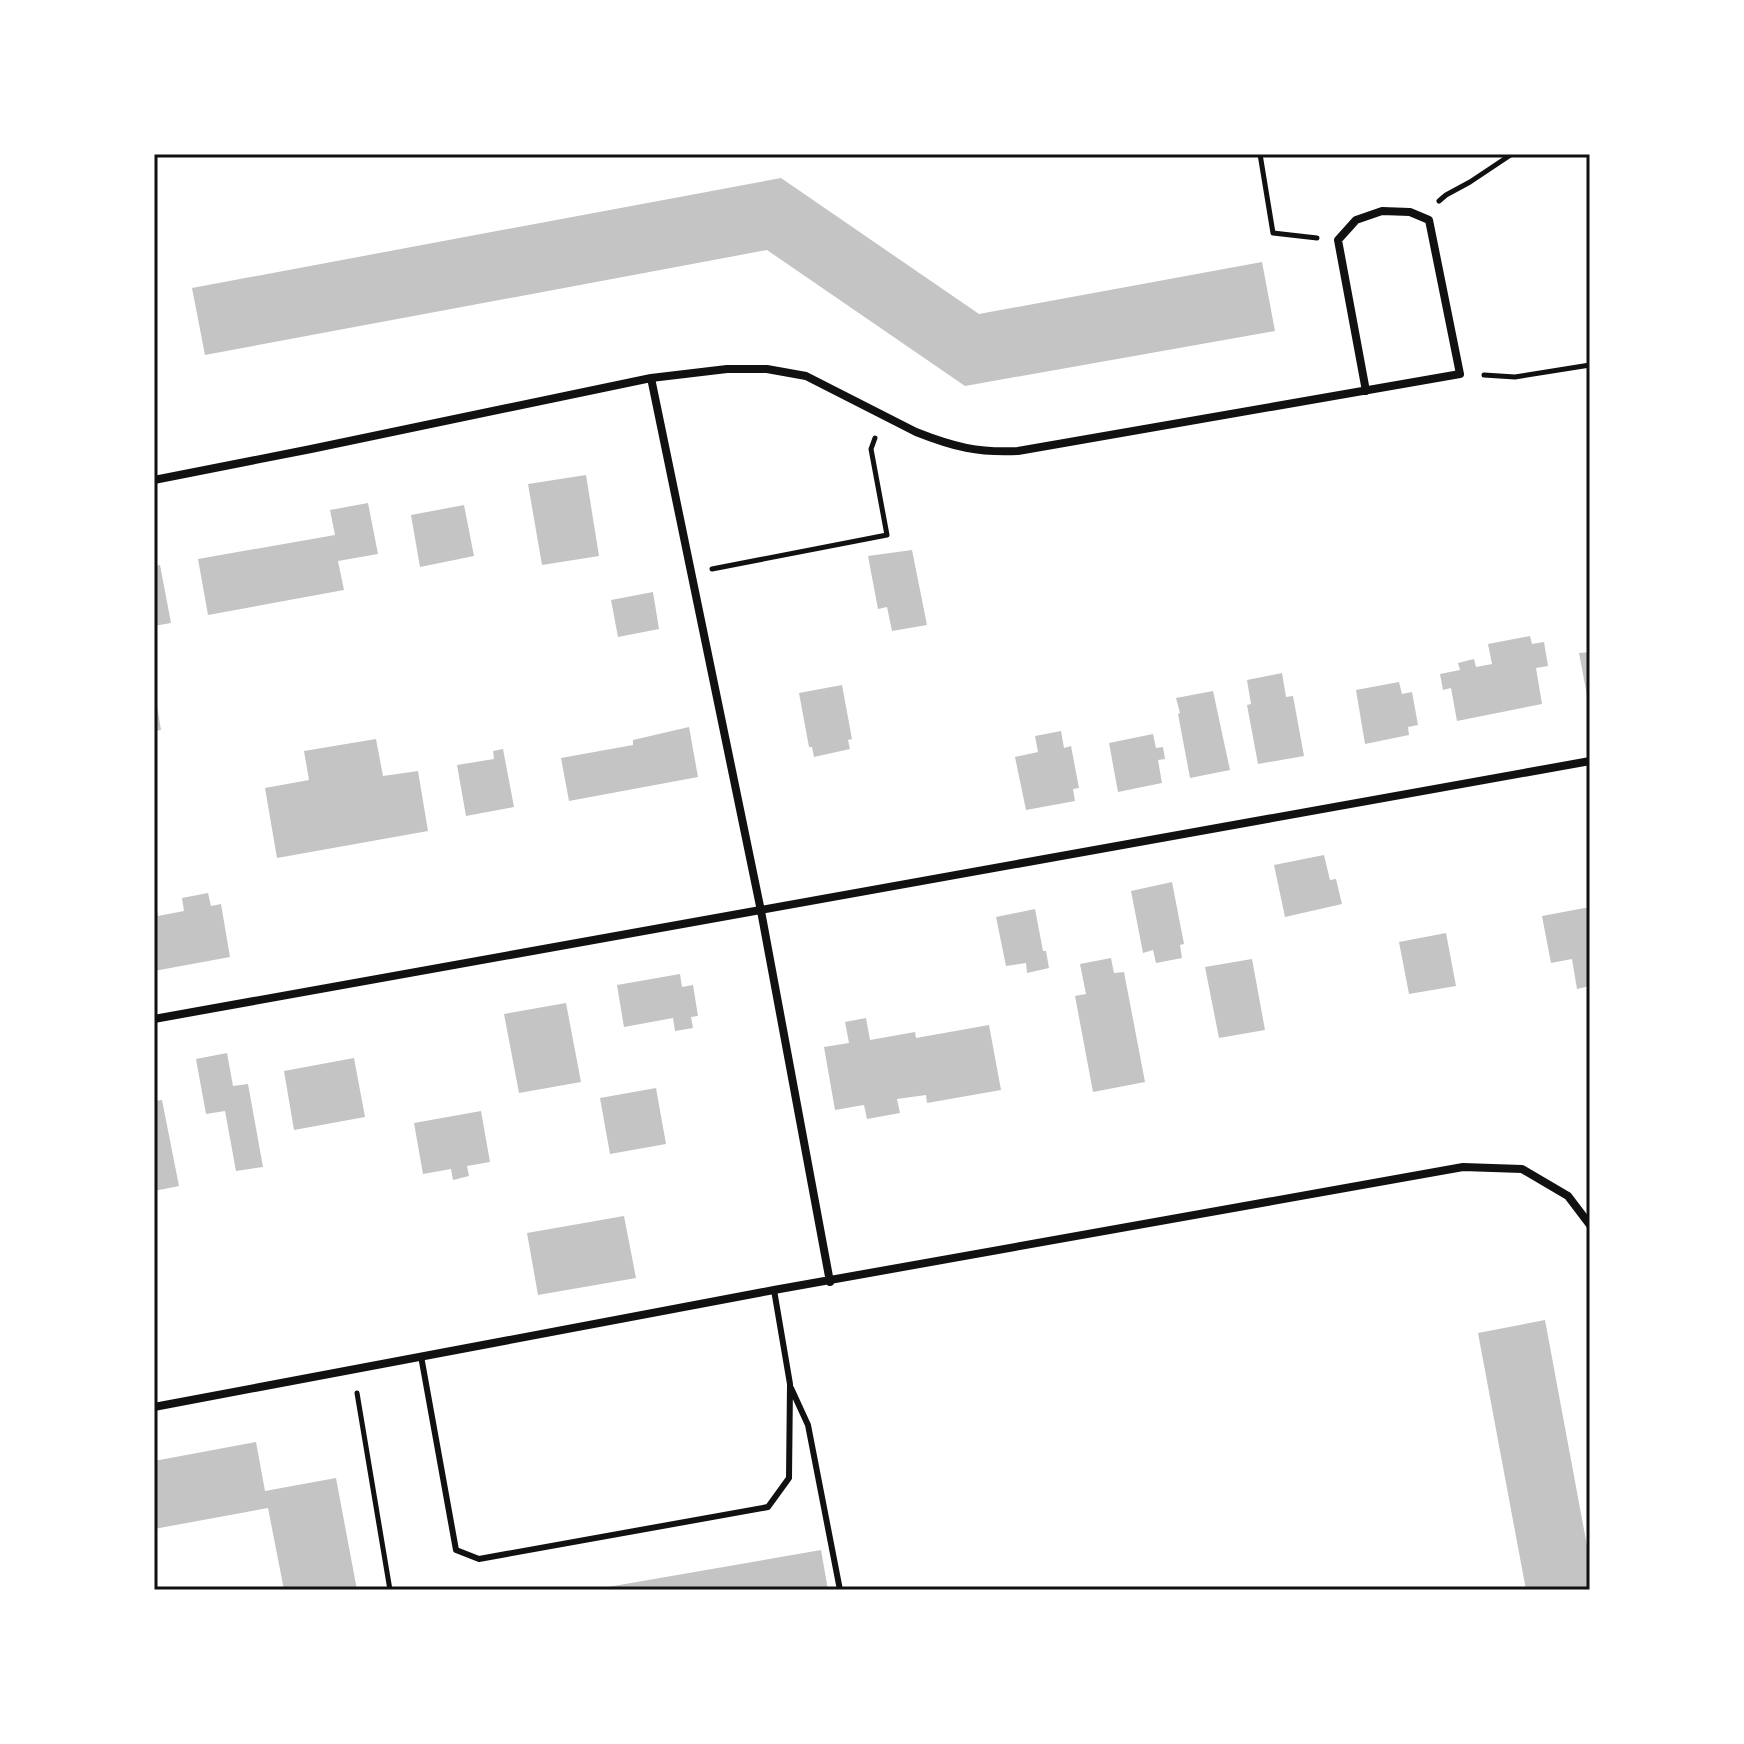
<svg xmlns="http://www.w3.org/2000/svg" width="1744" height="1744" viewBox="0 0 1744 1744" font-family="Mulish,sans-serif">
<style>
.building{fill:#c4c4c4}
.lines{fill:none;stroke-linecap:round;stroke-linejoin:round}
.path{stroke:#111;stroke-width:5}
.service{stroke:#111;stroke-width:6}
.minor{stroke:#111;stroke-width:8}
.neatline{fill:none;stroke:#111;stroke-width:3}
</style>
<rect width="100%" height="100%" fill="#fff"/>
<!-- building -->
<path class="building" d="M 781,178 L 979,314 L 1262,262 L 1275,331 L 965,386 L 767,250 L 205,355 L 192,288 Z
M 586,475 L 599,556 L 542,565 L 528,484 Z
M 368,503 L 378,554 L 338,561 L 344,590 L 208,615 L 198,559 L 335,535 L 330,510 Z
M 464,505 L 474,556 L 420,567 L 411,515 Z
M 912,550 L 927,625 L 892,631 L 887,607 L 878,609 L 868,556 Z
M 160,565 L 171,623 L 154,626 L 154,566 Z
M 653,592 L 659,629 L 618,637 L 611,600 Z
M 1530,636 L 1532,644 L 1544,642 L 1548,666 L 1536,668 L 1542,704 L 1457,721 L 1451,688 L 1443,690 L 1440,674 L 1460,670 L 1458,663 L 1474,659 L 1476,667 L 1492,664 L 1488,644 Z
M 1590,652 L 1590,706 L 1589,706 L 1579,653 Z
M 1282,673 L 1286,697 L 1293,696 L 1304,756 L 1258,764 L 1247,705 L 1251,704 L 1247,680 Z
M 1399,682 L 1402,694 L 1412,692 L 1418,725 L 1408,727 L 1409,735 L 1365,744 L 1356,690 Z
M 842,685 L 852,739 L 848,740 L 850,749 L 814,757 L 812,747 L 809,747 L 799,693 Z
M 1213,691 L 1230,770 L 1190,778 L 1178,714 L 1180,713 L 1176,698 Z
M 154,699 L 156,699 L 161,730 L 154,731 Z
M 689,727 L 698,777 L 569,801 L 561,758 L 633,745 L 633,740 Z
M 1061,731 L 1064,748 L 1071,746 L 1079,788 L 1073,789 L 1075,801 L 1026,810 L 1015,757 L 1038,752 L 1035,736 Z
M 1153,734 L 1156,748 L 1163,747 L 1165,759 L 1158,760 L 1162,783 L 1118,792 L 1109,743 Z
M 376,739 L 383,776 L 418,771 L 428,831 L 277,858 L 265,788 L 309,780 L 304,751 Z
M 503,749 L 514,807 L 466,816 L 457,765 L 494,759 L 493,751 Z
M 1324,855 L 1330,880 L 1336,879 L 1342,904 L 1285,917 L 1274,865 Z
M 1172,882 L 1184,944 L 1180,945 L 1182,958 L 1156,963 L 1153,950 L 1143,953 L 1131,891 Z
M 208,893 L 211,906 L 221,904 L 230,957 L 154,971 L 154,902 L 156,902 L 158,916 L 184,911 L 182,898 Z
M 1590,907 L 1590,986 L 1577,989 L 1572,959 L 1551,963 L 1542,916 Z
M 1035,909 L 1043,951 L 1046,951 L 1049,968 L 1027,973 L 1026,963 L 1006,966 L 996,917 Z
M 1446,933 L 1456,986 L 1409,994 L 1399,942 Z
M 1111,958 L 1114,973 L 1124,972 L 1145,1082 L 1093,1092 L 1075,996 L 1086,994 L 1080,964 Z
M 1252,959 L 1265,1030 L 1219,1038 L 1205,967 Z
M 680,974 L 682,987 L 693,985 L 698,1016 L 691,1017 L 693,1028 L 675,1031 L 673,1018 L 624,1027 L 617,985 Z
M 566,1003 L 581,1082 L 519,1093 L 504,1014 Z
M 866,1018 L 870,1040 L 915,1032 L 916,1038 L 989,1025 L 1001,1090 L 927,1103 L 926,1095 L 897,1099 L 900,1113 L 867,1119 L 864,1105 L 835,1110 L 824,1047 L 849,1043 L 845,1022 Z
M 227,1053 L 233,1086 L 248,1084 L 263,1167 L 236,1171 L 225,1111 L 206,1114 L 196,1059 Z
M 354,1058 L 365,1117 L 294,1130 L 284,1071 Z
M 656,1088 L 666,1144 L 610,1154 L 600,1098 Z
M 162,1100 L 179,1186 L 154,1191 L 154,1101 Z
M 481,1111 L 490,1162 L 467,1166 L 469,1176 L 453,1180 L 451,1169 L 423,1174 L 414,1123 Z
M 624,1216 L 636,1278 L 538,1295 L 527,1233 Z
M 1545,1320 L 1590,1562 L 1590,1590 L 1526,1590 L 1478,1333 Z
M 256,1442 L 265,1491 L 336,1478 L 357,1590 L 284,1590 L 268,1508 L 154,1529 L 154,1461 Z
M 821,1550 L 828,1590 L 602,1590 L 602,1588 Z"/>
<g class="lines">
<!-- path -->
<path class="path" d="M 1260,154 L 1273,233 L 1317,238
M 1439,201 L 1446,195 L 1470,182 L 1512,154
M 1484,375 L 1515,377 L 1590,365
M 712,569 L 887,535 L 871,449 L 875,438
M 357,1393 L 390,1590"/>
<!-- service -->
<path class="service" d="M 421,1356 L 456,1550 L 479,1559 L 768,1507 L 789,1478 L 790,1384 L 774,1290
M 791,1388 L 808,1425 L 840,1590"/>
<!-- minor -->
<path class="minor" d="M 651,378 L 761,911 L 830,1282
M 154,480 L 311,449 L 651,378 L 727,369 L 767,369 L 806,376 L 916,432 C 954,447 978,453 1018,451 L 1460,374 L 1429,220 L 1410,212 L 1382,211 L 1356,220 L 1338,240 L 1366,391
M 154,1019 L 1590,761
M 154,1407 L 774,1290 L 1463,1167 L 1522,1169 L 1568,1196 L 1590,1225"/>
</g>
<!-- border -->
<rect width="1744" height="1744" fill="none" stroke="#ffffff" stroke-width="312"/>
<rect x="156" y="156" width="1432" height="1432" class="neatline"/>
</svg>
